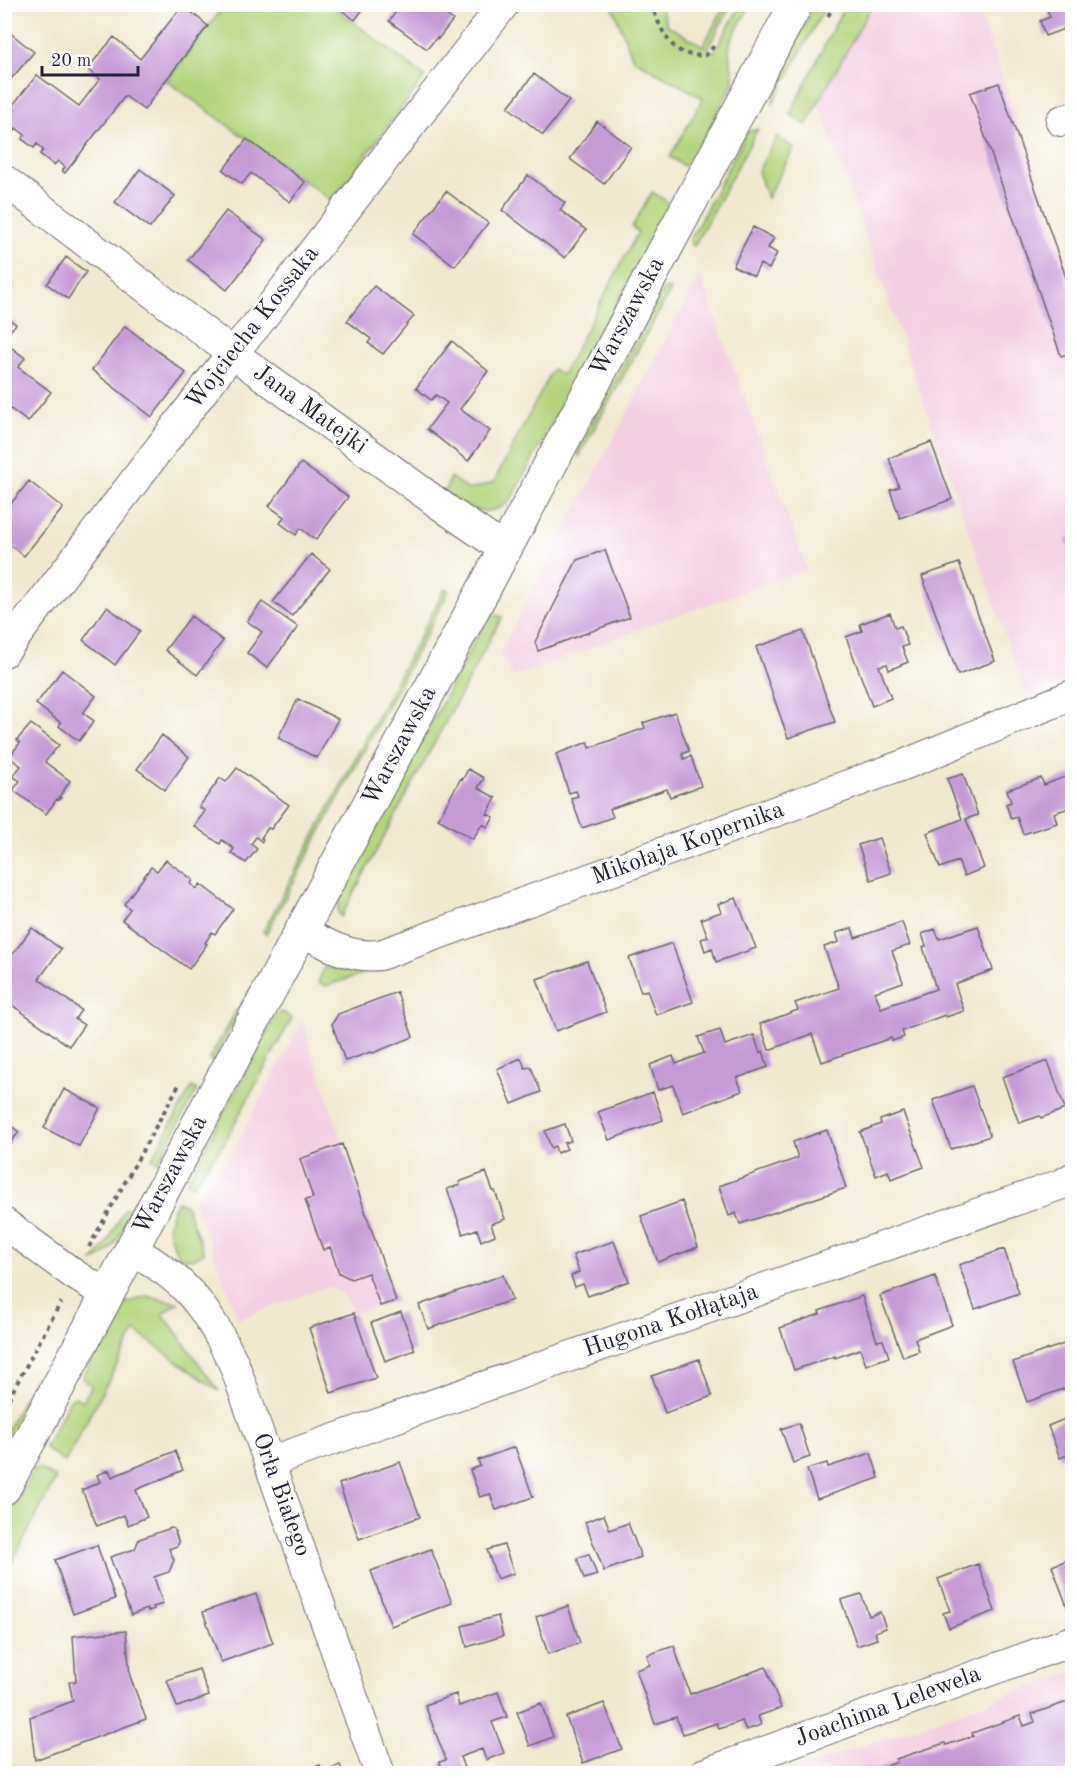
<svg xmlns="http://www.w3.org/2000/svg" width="1077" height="1778" viewBox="0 0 1077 1778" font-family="'Old Standard TT',serif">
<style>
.built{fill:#f2cfe1}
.green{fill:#b3d47c;stroke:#6a7b5c;stroke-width:1.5}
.building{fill:#c59bd6}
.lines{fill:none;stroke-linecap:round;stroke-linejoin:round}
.minor-casing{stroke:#6a676f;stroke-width:32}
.tertiary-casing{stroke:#6a676f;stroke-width:35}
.path{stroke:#6a676f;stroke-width:4;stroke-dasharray:4.5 4.5;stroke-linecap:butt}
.minor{stroke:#fff;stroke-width:30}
.tertiary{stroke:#fff;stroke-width:33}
.labels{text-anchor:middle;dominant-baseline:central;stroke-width:6;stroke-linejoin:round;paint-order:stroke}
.street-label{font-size:24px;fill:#22223b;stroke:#fff}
</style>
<rect width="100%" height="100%" fill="#fff"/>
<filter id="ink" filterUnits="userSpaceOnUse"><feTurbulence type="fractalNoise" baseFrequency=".0167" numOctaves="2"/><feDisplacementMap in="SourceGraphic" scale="12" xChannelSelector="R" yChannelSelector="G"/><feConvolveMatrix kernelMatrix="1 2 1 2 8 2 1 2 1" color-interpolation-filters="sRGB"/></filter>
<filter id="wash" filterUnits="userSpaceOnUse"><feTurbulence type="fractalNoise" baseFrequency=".008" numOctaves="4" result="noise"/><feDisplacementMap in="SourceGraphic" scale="24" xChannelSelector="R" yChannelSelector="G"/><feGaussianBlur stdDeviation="1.35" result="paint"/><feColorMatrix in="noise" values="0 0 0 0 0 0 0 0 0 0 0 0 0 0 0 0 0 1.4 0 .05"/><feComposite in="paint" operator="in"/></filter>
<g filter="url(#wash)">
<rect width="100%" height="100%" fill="#f0e8cf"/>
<!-- built -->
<path class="built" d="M 872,5 L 977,5 L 1072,277 L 1072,678 L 1031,698 L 1025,692 L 819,103 Z
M 700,275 L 807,569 L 653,624 L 513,677 L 500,652 Z
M 302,1021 L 396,1301 L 354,1313 L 342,1294 L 329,1286 L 238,1319 L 194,1201 L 231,1154 Z
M 1072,1672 L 1072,1773 L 788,1773 Z"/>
<!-- green -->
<path class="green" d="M 225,5 L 331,5 L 425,77 L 332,201 L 167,81 Z
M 612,5 L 660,5 L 667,25 L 703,46 L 725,5 L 731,5 L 708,48 L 714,52 L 741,5 L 750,5 C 745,18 733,31 730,44 C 726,56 735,70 733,83 L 690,165 L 684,166 L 670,157 L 703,98 L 633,59 Z
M 815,5 L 826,5 L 773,103 L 772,86 L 795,44 L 797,43 L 798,37 Z
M 845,5 L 872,5 L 806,125 L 790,114 Z
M 758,129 L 694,246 L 691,245 L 690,240 L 747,132 Z
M 777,136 L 794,148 L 767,198 L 758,171 Z
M 652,192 L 666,201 L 669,206 L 510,501 C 487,521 466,508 445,492 L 450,477 L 469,490 L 494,482 L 553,369 L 562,375 L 638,232 L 632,227 Z
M 667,288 L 671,290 L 579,456 L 579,447 L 619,373 L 621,372 L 622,366 L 663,290 Z
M 445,589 L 449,591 L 266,934 L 263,932 Z
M 489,614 L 502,617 L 341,917 L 338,912 L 339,898 Z
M 324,967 L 350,971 L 375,970 L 326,986 L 318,983 Z
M 251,990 L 212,1062 L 209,1059 L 235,1013 Z
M 282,1012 L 292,1018 L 224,1143 L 193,1185 L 187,1182 L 277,1014 Z
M 192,1087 L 197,1090 L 158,1162 L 152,1158 Z
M 177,1201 L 186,1205 L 204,1253 L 193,1259 L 181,1258 C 166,1236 164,1224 177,1201 Z
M 125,1208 L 129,1209 L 130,1215 C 120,1233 114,1254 93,1261 L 107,1243 Z
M 146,1296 L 178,1303 L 163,1314 L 219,1391 L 135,1331 L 65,1462 L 48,1451 L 45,1447 L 71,1398 L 75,1397 L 83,1401 L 92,1386 L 84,1380 L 83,1377 L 119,1310 L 124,1304 Z
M 34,1378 L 36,1389 L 5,1449 L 5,1434 Z
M 38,1468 L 56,1478 L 5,1576 L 5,1524 L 34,1469 Z"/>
<g id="blocks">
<!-- building -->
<path class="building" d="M 333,4 L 367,4 L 355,20 Z
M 402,4 L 432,4 L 453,20 L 438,39 L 437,37 L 427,49 L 389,21 Z
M 1045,4 L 1072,4 L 1072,26 L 1045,36 L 1040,21 L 1050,17 Z
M 183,5 L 208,26 L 166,80 L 144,110 L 125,96 L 65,173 L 62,171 L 65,167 L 58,161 L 54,165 L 40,154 L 43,150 L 37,144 L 34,148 L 22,139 L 25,135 L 16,128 L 13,132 L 4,125 L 4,116 L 37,75 L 79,106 L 100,79 L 87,69 L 114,37 L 140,59 Z
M 4,28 L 34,52 L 6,85 L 4,84 Z
M 534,74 L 569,101 L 543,135 L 508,107 Z
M 999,83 L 1072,295 L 1072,352 L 1061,356 L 970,93 Z
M 597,121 L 631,147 L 604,184 L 570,159 Z
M 247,139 L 305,182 L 290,202 L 251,173 L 242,184 L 223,170 Z
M 140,169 L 175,196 L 150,228 L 115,202 Z
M 528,175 L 565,203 L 560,210 L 586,230 L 565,258 L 502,210 Z
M 446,191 L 488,223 L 455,266 L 413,234 Z
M 226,211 L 266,240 L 227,290 L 188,260 Z
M 753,227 L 774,238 L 768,248 L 777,253 L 769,269 L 760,264 L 754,276 L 733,266 Z
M 66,257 L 86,272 L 68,299 L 47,284 Z
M 4,280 L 12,285 L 4,295 Z
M 374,286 L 414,316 L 383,354 L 368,343 L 371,339 L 347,321 Z
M 4,316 L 16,324 L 4,339 Z
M 125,326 L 186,373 L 152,417 L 92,370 Z
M 452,341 L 488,371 L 460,409 L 490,431 L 468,461 L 427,429 L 447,403 L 436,395 L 431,400 L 416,388 Z
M 4,342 L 25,358 L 18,367 L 51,392 L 28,422 L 4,404 Z
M 931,442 L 952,499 L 900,518 L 890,490 L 899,487 L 889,458 Z
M 301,463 L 348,497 L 316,540 L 300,528 L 296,535 L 280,523 L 284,517 L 269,506 Z
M 29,481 L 63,508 L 24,556 L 4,540 L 4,512 Z
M 1072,536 L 1072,555 L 1066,539 Z
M 605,550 L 630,617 L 538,651 L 535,642 L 577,560 Z
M 311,554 L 330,569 L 292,616 L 273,602 Z
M 959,563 L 995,661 L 958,675 L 922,576 Z
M 262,602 L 298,627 L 267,668 L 247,653 L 262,632 L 247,621 Z
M 107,607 L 140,631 L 115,665 L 83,640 Z
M 890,613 L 895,628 L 901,626 L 908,645 L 902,647 L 908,662 L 889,670 L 887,664 L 879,666 L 891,698 L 872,706 L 846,637 L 862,631 L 860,624 Z
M 191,616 L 223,641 L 197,675 L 165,650 Z
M 803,631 L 835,722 L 788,738 L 756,647 Z
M 62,670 L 96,696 L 83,713 L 94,721 L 79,741 L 59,726 L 61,723 L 36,704 Z
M 298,699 L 338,719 L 317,758 L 278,738 Z
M 675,712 L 689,751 L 682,754 L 684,759 L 691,756 L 701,786 L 670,797 L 667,789 L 610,809 L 613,817 L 582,828 L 571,798 L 578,796 L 576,791 L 569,793 L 556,754 L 588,742 L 590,748 L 617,738 L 645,728 L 643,723 Z
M 31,724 L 59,745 L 45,762 L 70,781 L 59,797 L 61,798 L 59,800 L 57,799 L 46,814 L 13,790 L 20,781 L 13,776 L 21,766 L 9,757 L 20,743 L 17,740 Z
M 162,735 L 189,757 L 165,790 L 137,769 Z
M 237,768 L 289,805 L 271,829 L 268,828 L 261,838 L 263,839 L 262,842 L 256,837 L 251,844 L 257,849 L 246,863 L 231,853 L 234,849 L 222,840 L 220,844 L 194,826 L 205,811 L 199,807 L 220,778 L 226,782 Z
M 468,769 L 484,778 L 478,788 L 496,798 L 487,814 L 494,817 L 488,827 L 482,824 L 473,839 L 438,819 L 461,778 L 463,779 Z
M 963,774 L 978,815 L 966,819 L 984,868 L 964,876 L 958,861 L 940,868 L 927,833 L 962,819 L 947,779 Z
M 1072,774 L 1072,807 L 1054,813 L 1057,823 L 1023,834 L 1017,817 L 1011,819 L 1006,804 L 1011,802 L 1007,790 L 1041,778 L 1044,785 Z
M 879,838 L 891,873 L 871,880 L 858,845 Z
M 166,860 L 193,880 L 191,884 L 197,889 L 200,884 L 233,909 L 215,934 L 212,932 L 205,943 L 207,944 L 189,969 L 122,920 L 130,909 L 124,904 L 151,867 L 157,871 Z
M 736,898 L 756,948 L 716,962 L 712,948 L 705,951 L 701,939 L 708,937 L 701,919 L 721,912 L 718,904 Z
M 902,922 L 910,945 L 892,951 L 903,982 L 875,992 L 881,1008 L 936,989 L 923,947 L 926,946 L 922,934 L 935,929 L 939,939 L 978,926 L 993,970 L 955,984 L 964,1011 L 946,1017 L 945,1015 L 902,1031 L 904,1037 L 892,1041 L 891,1038 L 822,1062 L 812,1034 L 769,1050 L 760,1024 L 798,1010 L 795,1003 L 839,988 L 824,947 L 839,942 L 836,933 L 852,928 L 855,938 Z
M 32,928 L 61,949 L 39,979 L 81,1010 L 75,1019 L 84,1025 L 69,1046 L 4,999 L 4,966 Z
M 672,943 L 693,1002 L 656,1015 L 647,990 L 641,992 L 629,958 Z
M 587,961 L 606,1012 L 556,1031 L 537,979 Z
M 397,992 L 413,1037 L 373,1053 L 371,1052 L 345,1061 L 332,1024 L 338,1014 Z
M 720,1030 L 725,1045 L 754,1035 L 760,1053 L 763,1051 L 768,1067 L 737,1078 L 742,1091 L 683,1113 L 673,1085 L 658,1090 L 650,1065 L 673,1056 L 676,1064 L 704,1053 L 698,1037 Z
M 521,1058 L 525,1068 L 531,1067 L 541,1092 L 512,1104 L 497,1069 Z
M 1048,1061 L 1065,1109 L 1041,1118 L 1040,1116 L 1019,1123 L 1002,1077 Z
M 972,1086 L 990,1136 L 951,1149 L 933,1100 Z
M 64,1089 L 100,1108 L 79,1146 L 44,1128 Z
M 653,1092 L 663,1120 L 609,1140 L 598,1112 Z
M 903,1112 L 924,1167 L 891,1179 L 888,1171 L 876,1176 L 860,1132 L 881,1124 L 880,1120 Z
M 4,1121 L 19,1132 L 4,1151 Z
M 565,1124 L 571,1141 L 564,1143 L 567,1149 L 557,1153 L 555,1146 L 551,1148 L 545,1131 Z
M 827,1130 L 846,1188 L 740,1224 L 736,1213 L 729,1216 L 719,1186 L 798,1158 L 793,1142 Z
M 342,1144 L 396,1301 L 380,1306 L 368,1273 L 351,1279 L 339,1273 L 330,1247 L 323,1250 L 305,1200 L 313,1198 L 300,1159 Z
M 486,1172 L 493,1191 L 495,1191 L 505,1219 L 491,1224 L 495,1235 L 481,1241 L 477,1229 L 463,1234 L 447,1189 L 460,1185 L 459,1182 Z
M 682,1201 L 698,1247 L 658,1262 L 641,1216 Z
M 614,1241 L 629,1281 L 588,1296 L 583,1284 L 575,1287 L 571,1276 L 579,1272 L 573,1255 Z
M 1004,1249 L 1019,1293 L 975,1309 L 959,1265 Z
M 4,1271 L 11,1276 L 4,1284 Z
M 503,1275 L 512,1300 L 428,1329 L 419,1305 Z
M 935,1276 L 952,1325 L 915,1339 L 919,1351 L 903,1357 L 880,1296 Z
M 862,1296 L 877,1341 L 883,1340 L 889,1357 L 866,1365 L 860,1349 L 835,1358 L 835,1356 L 794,1370 L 780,1328 L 820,1314 L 819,1311 Z
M 401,1312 L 415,1350 L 385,1361 L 371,1323 Z
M 354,1313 L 376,1378 L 331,1393 L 309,1328 Z
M 1072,1341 L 1072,1386 L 1027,1402 L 1013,1362 Z
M 699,1359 L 712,1396 L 665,1413 L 652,1376 Z
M 1072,1416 L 1072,1453 L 1060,1458 L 1048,1426 Z
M 799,1423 L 810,1457 L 793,1463 L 781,1429 Z
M 515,1447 L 533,1497 L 496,1510 L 490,1494 L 480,1497 L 470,1470 L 480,1466 L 478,1460 Z
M 175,1451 L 183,1470 L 136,1490 L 147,1517 L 128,1525 L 124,1515 L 97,1526 L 82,1490 L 100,1482 L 97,1475 L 109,1470 L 112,1477 Z
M 871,1453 L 879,1478 L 817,1499 L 807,1469 L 827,1463 L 828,1467 Z
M 400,1462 L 420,1517 L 359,1539 L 339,1484 Z
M 604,1515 L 610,1530 L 628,1523 L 641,1557 L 604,1571 L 585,1522 Z
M 171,1528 L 174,1529 L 179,1543 L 177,1546 L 169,1549 L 174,1560 L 169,1572 L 154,1577 L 163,1604 L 153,1607 L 154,1609 L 148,1611 L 147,1609 L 131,1615 L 110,1557 L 135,1549 L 139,1539 Z
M 97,1545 L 115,1599 L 73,1614 L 55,1560 Z
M 504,1545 L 514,1573 L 497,1579 L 487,1550 Z
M 431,1549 L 452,1603 L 391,1626 L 371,1571 Z
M 589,1554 L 597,1575 L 584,1579 L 577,1558 Z
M 1072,1558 L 1072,1620 L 1052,1566 Z
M 978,1564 L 995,1611 L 949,1628 L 943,1613 L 950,1611 L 938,1579 Z
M 256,1594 L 273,1643 L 221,1662 L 203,1612 Z
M 861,1594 L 869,1616 L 880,1612 L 886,1628 L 875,1632 L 877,1639 L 857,1646 L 841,1600 Z
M 568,1606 L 580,1643 L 548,1654 L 536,1617 Z
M 498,1616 L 503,1636 L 467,1647 L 462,1626 Z
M 126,1631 L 130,1676 L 146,1719 L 35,1760 L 30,1717 L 73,1701 L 69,1682 L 76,1681 L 73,1636 Z
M 674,1646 L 690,1694 L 766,1667 L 781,1708 L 758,1716 L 761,1725 L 746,1730 L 742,1721 L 719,1729 L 717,1723 L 683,1734 L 676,1717 L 655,1724 L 636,1670 L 650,1665 L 647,1655 Z
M 199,1669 L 209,1696 L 177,1707 L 167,1680 Z
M 498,1692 L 507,1717 L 492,1722 L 504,1753 L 486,1760 L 482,1749 L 460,1757 L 466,1773 L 443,1773 L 439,1762 L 446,1760 L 425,1705 L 456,1694 L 459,1706 Z
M 1070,1701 L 1072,1707 L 1072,1773 L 858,1773 L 869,1769 L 870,1772 L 897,1762 L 896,1759 L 945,1743 L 946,1745 L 973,1736 L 972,1733 L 1020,1716 L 1024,1726 L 1035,1722 L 1032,1714 Z
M 541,1703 L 553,1737 L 530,1746 L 517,1712 Z
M 604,1703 L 622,1749 L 583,1763 L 566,1717 Z
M 320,1765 L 322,1771 L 340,1765 L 343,1773 L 296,1773 Z"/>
</g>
</g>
<g filter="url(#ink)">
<use href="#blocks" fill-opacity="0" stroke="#6a676f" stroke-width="1.5"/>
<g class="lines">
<defs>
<path id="minor" d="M 1061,121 L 1072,117
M 4,180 L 232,353 L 450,512 L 504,549
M 4,652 L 232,353 L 255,327 L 504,4
M 301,930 C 326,945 350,958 380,955 L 906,764 L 1072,695
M 4,1223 L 75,1275 L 108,1295
M 132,1249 C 150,1260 169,1272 184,1287 C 206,1308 221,1338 234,1364 L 380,1774
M 269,1462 L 1062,1184 L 1072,1178
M 703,1774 L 1072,1641"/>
<path id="tertiary" d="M 4,1488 L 796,4"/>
</defs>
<!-- minor casing -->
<use href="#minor" class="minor-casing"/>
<!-- tertiary casing -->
<use href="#tertiary" class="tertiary-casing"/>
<!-- path -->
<path class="path" d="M 651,4 C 662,31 671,60 706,55 L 716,44
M 828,16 L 835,4
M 89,1247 L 180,1083
M 4,1407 L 61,1302"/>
<!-- minor -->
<use href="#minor" class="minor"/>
<!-- tertiary -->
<use href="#tertiary" class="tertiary"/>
</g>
</g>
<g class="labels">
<!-- street labels -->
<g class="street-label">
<text transform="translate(628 317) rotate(-62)">Warszawska</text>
<text transform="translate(253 328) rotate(-52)">Wojciecha Kossaka</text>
<text transform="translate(310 410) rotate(36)">Jana Matejki</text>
<text transform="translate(400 746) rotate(-62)">Warszawska</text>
<text transform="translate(688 844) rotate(-20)">Mikołaja Kopernika</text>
<text transform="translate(171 1175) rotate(-62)">Warszawska</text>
<text transform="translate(671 1321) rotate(-19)">Hugona Kołłątaja</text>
<text transform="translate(281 1495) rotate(70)">Orła Białego</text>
<text transform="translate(888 1707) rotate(-20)">Joachima Lelewela</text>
</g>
</g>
<!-- margin -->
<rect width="1077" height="1778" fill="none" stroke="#fff" stroke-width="24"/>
<!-- scale -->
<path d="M42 66v9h96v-9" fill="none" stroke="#22223b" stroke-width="3"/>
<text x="51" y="66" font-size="18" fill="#22223b" stroke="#ffffff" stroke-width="4.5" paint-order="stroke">20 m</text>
</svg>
